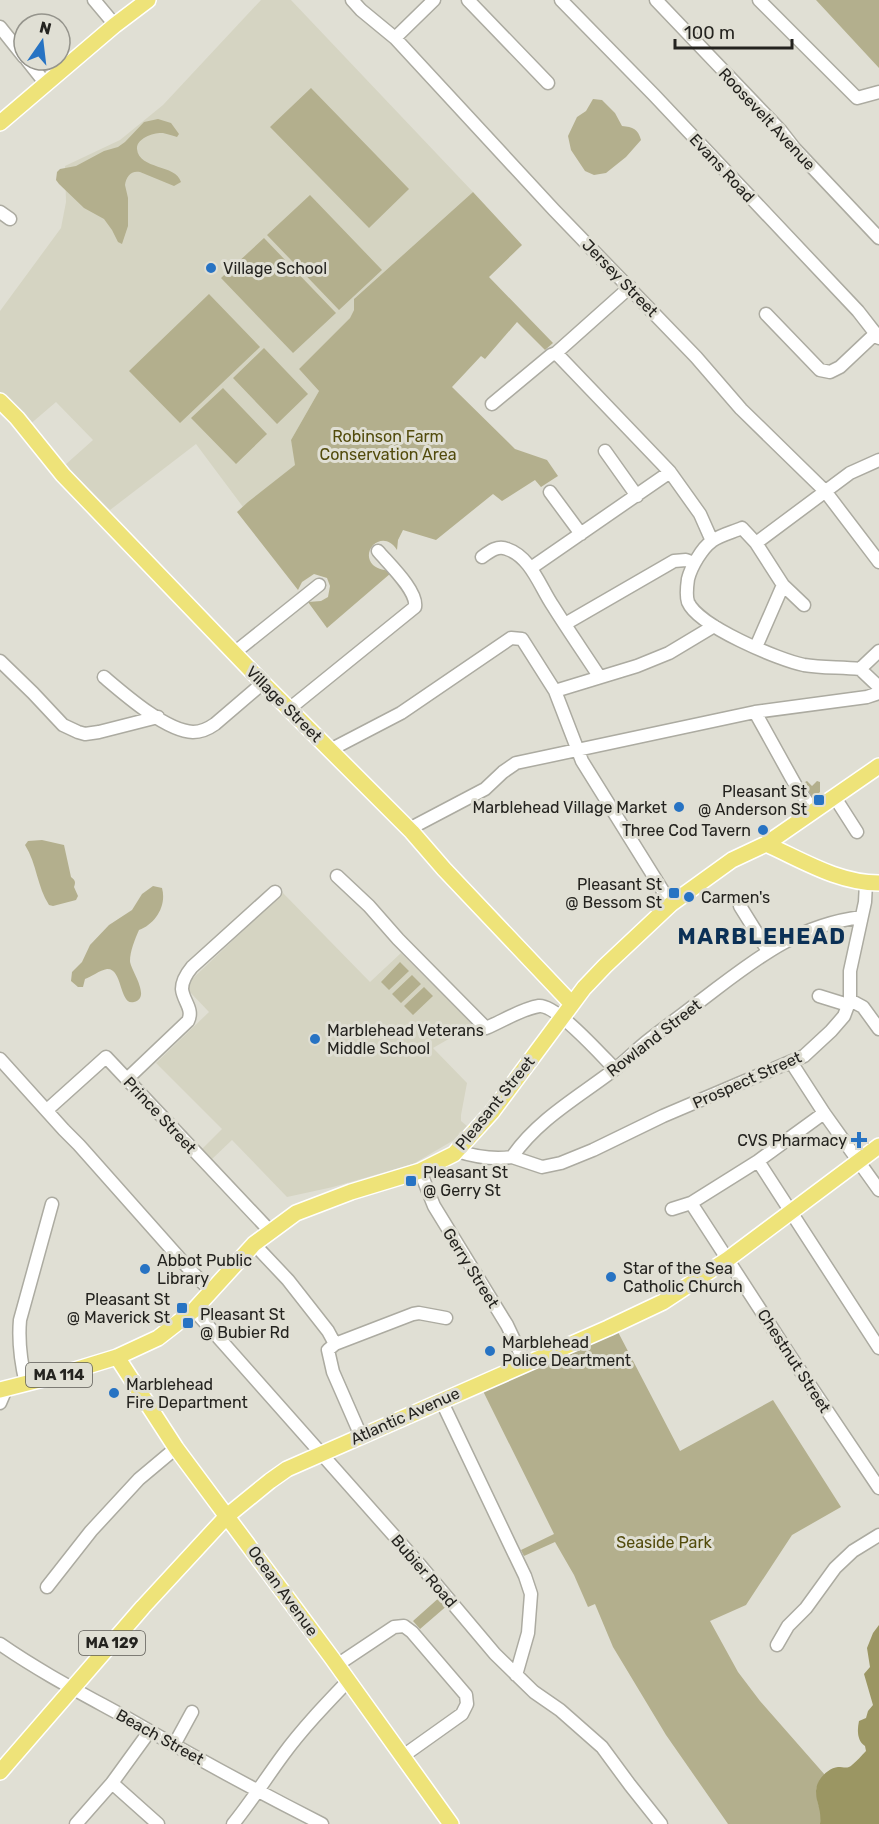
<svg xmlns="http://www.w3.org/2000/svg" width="879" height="1824" viewBox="0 0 879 1824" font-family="Rubik,sans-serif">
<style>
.built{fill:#d5d4c2}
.green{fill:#b3af8d}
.water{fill:#9b9663}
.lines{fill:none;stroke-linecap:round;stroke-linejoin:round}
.minor-casing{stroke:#acaba1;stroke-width:15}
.major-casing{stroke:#fff;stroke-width:18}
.minor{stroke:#fff;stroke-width:12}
.major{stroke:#eee379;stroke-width:15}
.poi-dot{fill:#2773c3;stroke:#e0dfd4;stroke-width:2}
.labels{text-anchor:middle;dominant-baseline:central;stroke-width:6;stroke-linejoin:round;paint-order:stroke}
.shield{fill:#e0dfd4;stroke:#5c5b55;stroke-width:1.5}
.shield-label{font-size:15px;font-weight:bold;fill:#24231f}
.street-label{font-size:16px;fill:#24231f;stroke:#e0dfd4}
.poi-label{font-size:16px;fill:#24231f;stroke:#e0dfd4;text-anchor:start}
.park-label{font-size:16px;fill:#524b0c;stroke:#e0dfd4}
.district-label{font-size:22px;font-weight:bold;letter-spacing:1.5px;fill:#0b3056;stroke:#e0dfd4}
</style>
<rect width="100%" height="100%" fill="#e0dfd4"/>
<!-- built -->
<path class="built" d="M 261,0 L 291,0 L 473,192 L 354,299 L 354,310 L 350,318 L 299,369 L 319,391 L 291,440 L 296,465 L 243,507 L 196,444 L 110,510 L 65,465 L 93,440 L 56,402 L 28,426 L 0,393 L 0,311 L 61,228 L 66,202 L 65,166 L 120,140 L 163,105 Z
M 283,893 L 370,982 L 401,953 L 473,1025 L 433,1048 L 467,1083 L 461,1115 L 461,1121 L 467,1126 L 454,1140 L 413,1164 L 333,1187 L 287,1197 L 232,1140 L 211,1160 L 201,1150 L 222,1129 L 156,1063 L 209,1012 L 188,990 L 190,981 Z"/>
<!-- green -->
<path class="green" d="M 816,0 L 879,0 L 879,68 Z
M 311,88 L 409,189 L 369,228 L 270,127 Z
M 593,99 L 602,100 L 615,113 L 622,126 C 633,127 638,129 641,140 L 626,157 L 606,173 L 594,175 L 585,171 L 571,150 L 568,136 L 577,117 L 586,111 Z
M 158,119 L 171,123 L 179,134 L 177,137 C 173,136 168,134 163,133 C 155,132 136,138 137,149 C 139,170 176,164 181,182 L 174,186 L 140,172 C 131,170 126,177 125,185 L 128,198 L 128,226 L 122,244 L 118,242 L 112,230 L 104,219 L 84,208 L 59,184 L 56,180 L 57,172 L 60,169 L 76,166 L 104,151 L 118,147 L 125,142 L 144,122 Z
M 473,192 L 522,245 L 489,277 L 553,343 L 545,350 L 517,322 L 485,359 L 481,356 L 452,387 L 515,449 L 547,460 L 558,476 L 541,487 L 535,480 L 502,501 L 493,494 L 436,540 L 403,530 L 398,540 L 397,550 C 384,528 359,550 373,565 C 378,570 386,569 391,573 L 327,628 L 308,602 L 321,601 L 328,597 L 330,586 L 327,578 L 314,574 L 302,582 L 298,590 L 237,512 L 248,502 L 295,465 L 291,440 L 319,391 L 299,369 L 350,318 L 354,310 L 354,299 Z
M 310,195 L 382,270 L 339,310 L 267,235 Z
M 264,238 L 336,313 L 293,353 L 221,278 Z
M 209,294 L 260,347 L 180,423 L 129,371 Z
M 264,348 L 308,394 L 277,424 L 233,378 Z
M 223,388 L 267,434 L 236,464 L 191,418 Z
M 807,781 L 812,786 L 817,781 L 820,782 L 820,792 L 813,798 L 803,783 Z
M 42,840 L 64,845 L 71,877 C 75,880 76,882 74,887 L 78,896 L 76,900 L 53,906 L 49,905 C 37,887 37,864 25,845 L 28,841 Z
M 153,886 L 162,888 C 167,906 155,924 139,930 C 135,939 130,951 130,961 C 130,969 152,998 134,1002 C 119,1006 123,968 107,969 C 100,970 91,977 85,979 L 83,987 L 78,987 L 71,981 L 72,972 L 82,962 L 90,945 L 109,925 L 132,910 L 142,894 Z
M 400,962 L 409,971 L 389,990 L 381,982 Z
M 412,975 L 421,984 L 401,1003 L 392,994 Z
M 424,987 L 433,996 L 413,1015 L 404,1006 Z
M 618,1332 L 680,1451 L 773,1400 L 841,1507 L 792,1535 L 746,1605 L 710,1621 L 738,1672 L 760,1701 L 825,1775 L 819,1782 L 816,1789 L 818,1804 L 822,1813 L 820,1824 L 728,1824 L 666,1735 L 613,1647 L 595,1604 L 588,1607 L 574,1575 L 555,1542 L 524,1556 L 521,1550 L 554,1534 L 483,1391 Z
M 441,1596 L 449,1604 L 420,1629 L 413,1621 Z"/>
<!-- water -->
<path class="water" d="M 879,1625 L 879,1824 L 820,1824 C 822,1809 816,1804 816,1791 C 816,1780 828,1768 838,1767 C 844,1767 848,1769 852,1765 C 857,1761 861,1756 866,1751 L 865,1746 C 857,1741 857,1730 859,1721 L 866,1718 L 868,1711 L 873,1705 L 864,1674 L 870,1667 L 867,1648 L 873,1633 Z"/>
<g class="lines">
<defs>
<path id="minor" d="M 94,0 L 115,25
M 352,0 L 361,10 L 395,38 L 554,210 L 696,357 L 741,409 L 825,491 L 879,562
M 468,0 L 548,83
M 561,0 L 654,95 L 858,311 L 879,338
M 656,0 L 781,131 L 795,149 L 879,238
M 759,0 L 857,98 L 879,92
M 0,27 L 24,57
M 395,38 L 434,0
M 27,60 L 46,84
M 0,212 L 10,219
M 766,314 L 820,370 L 830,372 L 840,367 L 876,333
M 556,353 L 670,472 L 700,514 L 712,541
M 492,404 L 551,355 L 556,353 L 630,287
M 605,451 L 637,496
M 550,492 L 581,534
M 756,543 L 850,473 L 879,460
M 482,557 C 490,551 498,545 507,549 C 531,557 540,587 553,606 C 568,630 584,653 599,676
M 531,568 L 670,472
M 783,585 L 804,605
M 565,624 L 674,561 L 686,560 L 694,563
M 756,647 L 783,585 L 756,543 L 742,528 C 733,532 720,535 712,541 C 702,548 691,567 688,579 C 687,586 686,596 688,602 C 698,626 779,660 804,665 C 822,668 841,667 860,669 L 879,651
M 234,653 L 319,585
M 0,661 L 33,693 L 63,725 L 78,732 L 85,734 L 99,732 L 158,717
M 860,669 L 879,687
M 104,677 C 124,694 166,731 193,732 C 201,732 208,729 215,724 L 263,683
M 555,691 L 637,666 L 669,653 L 714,626
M 289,709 L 415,607 C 418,591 388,563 378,551
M 755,712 L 796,786 L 813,810
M 330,750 L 401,713 L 511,638 L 522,639 L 555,691 L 582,761 L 671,904
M 834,796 L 857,832
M 409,829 L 485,789 L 503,772 L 516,763 L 755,712 L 867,697 L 879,693
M 337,876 L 369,906 L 398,939 L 486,1028 C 503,1021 521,1009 539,1006 C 556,1004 602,1056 615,1069
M 740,906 L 768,951
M 819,996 L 848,1005
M 850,1000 L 863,1007 L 879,1029
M 0,1059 L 64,1130 L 79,1145 L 190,1270 L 211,1291
M 791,1062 L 824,1113 L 879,1190
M 127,1079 L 188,1021 C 194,1009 183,1001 182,989 C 182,981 187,973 192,967 L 275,892
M 47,1110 L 106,1057 L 270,1231
M 457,1151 C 476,1157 493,1160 512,1157 C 538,1119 580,1096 615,1069 C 628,1059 638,1048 650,1039 C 672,1022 694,1006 716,989 C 762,954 801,925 861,917
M 512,1157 L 542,1167 L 561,1163 L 593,1150 L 663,1116 L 804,1056 L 831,1031 L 844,1016 L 850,1000 L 850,971 L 865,902 L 866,883
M 758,1161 L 879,1348
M 420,1171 L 434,1206 L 507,1325 L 525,1363
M 691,1203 L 789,1354 L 879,1488
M 672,1209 L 691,1203 L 758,1161 L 824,1113
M 254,1244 L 288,1280 L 328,1331 L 335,1344
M 194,1310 L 420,1565 L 495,1654 L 534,1692 L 560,1710 L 602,1747 L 630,1785 L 661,1824
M 26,1384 C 21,1363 18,1342 20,1320 L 52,1204
M 441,1400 L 511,1547 L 525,1576 L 531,1594 L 528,1633 L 516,1675
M 0,1403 L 6,1389
M 361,1436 L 333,1372 L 328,1350 L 335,1344 L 413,1314 L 419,1313 L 446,1318
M 47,1587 L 91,1531 L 139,1479 L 176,1448
M 0,1644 C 43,1674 89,1697 134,1722 C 196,1758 259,1792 322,1824
M 777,1645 L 788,1626 L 806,1608 L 835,1568 L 853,1551 L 879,1535
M 337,1665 L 394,1627 L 404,1626 L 412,1632 L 466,1695 L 467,1704 L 462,1714 L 403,1756
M 174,1745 L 192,1712
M 112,1783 L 158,1824
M 76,1824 L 112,1783 L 149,1732
M 233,1824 C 251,1802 266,1778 283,1755 C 302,1729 325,1705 348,1681"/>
<path id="major" d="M 0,123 L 115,25 L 148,0
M 0,401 L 17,418 L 63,475 L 263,683 L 412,832 L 444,869 L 572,1004
M 766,844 C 802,860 838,883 879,883
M 117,1357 L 176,1448 L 332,1658 L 451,1824
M 0,1390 L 55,1376 L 117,1357 L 158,1338 L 194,1310 L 254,1244 L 296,1213 L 351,1192 L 420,1171 L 454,1154 L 492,1112 L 584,988 L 605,966 L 671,904 L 732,860 L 766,844 L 879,766
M 0,1772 L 143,1607 L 227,1516 L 270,1481 L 287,1469 L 608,1328 L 663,1302 L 728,1259 L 879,1146"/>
</defs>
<!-- minor casing -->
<use href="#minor" class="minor-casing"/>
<!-- major casing -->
<use href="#major" class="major-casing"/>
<!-- minor -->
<use href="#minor" class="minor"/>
<!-- major -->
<use href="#major" class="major"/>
</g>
<!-- markers -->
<g class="poi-dot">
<circle cx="211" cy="268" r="6"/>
<rect x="813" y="794" width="12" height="12" rx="3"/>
<circle cx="679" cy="807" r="6"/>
<circle cx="763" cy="830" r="6"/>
<rect x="668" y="887" width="12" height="12" rx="3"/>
<circle cx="689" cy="897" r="6"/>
<circle cx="315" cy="1039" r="6"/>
<path d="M856 1131h6v6h6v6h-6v6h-6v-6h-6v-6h6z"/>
<rect x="405" y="1175" width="12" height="12" rx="3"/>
<circle cx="145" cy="1269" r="6"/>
<circle cx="611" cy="1277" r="6"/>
<rect x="176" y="1302" width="12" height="12" rx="3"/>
<rect x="182" y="1317" width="12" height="12" rx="3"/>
<circle cx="490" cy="1351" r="6"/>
<circle cx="114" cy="1393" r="6"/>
</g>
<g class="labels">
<!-- shield labels -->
<g class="shield">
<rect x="26" y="1363" width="66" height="24" rx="4.5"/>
<rect x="79" y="1631" width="66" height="24" rx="4.5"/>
</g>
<g class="shield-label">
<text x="59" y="1375">MA 114</text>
<text x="112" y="1643">MA 129</text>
</g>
<!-- street labels -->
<g class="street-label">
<text transform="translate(767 119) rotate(47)">Roosevelt Avenue</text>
<text transform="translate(722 168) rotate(47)">Evans Road</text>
<text transform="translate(620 278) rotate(46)">Jersey Street</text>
<text transform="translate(284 704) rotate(45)">Village Street</text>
<text transform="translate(654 1038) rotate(-38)">Rowland Street</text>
<text transform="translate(747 1080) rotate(-24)">Prospect Street</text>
<text transform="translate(495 1103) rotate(-51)">Pleasant Street</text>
<text transform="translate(160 1115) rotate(47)">Prince Street</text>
<text transform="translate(471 1268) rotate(58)">Gerry Street</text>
<text transform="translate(794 1361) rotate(57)">Chestnut Street</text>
<text transform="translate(405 1416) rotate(-24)">Atlantic Avenue</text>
<text transform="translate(424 1571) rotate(49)">Bubier Road</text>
<text transform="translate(283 1591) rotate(54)">Ocean Avenue</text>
<text transform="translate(160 1737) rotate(29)">Beach Street</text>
</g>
<!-- poi labels -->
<g class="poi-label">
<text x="223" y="268">Village School</text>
<text x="807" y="791" text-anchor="end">Pleasant St<tspan x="807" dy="18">@ Anderson St</tspan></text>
<text x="667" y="807" text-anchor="end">Marblehead Village Market</text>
<text x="751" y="830" text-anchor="end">Three Cod Tavern</text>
<text x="662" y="884" text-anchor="end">Pleasant St<tspan x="662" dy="18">@ Bessom St</tspan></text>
<text x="701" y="897">Carmen's</text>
<text x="327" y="1030">Marblehead Veterans<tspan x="327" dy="18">Middle School</tspan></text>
<text x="847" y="1140" text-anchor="end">CVS Pharmacy</text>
<text x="423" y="1172">Pleasant St<tspan x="423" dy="18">@ Gerry St</tspan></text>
<text x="157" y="1260">Abbot Public<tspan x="157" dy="18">Library</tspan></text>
<text x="623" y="1268">Star of the Sea<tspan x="623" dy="18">Catholic Church</tspan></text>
<text x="170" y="1299" text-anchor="end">Pleasant St<tspan x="170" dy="18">@ Maverick St</tspan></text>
<text x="200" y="1314">Pleasant St<tspan x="200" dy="18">@ Bubier Rd</tspan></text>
<text x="502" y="1342">Marblehead<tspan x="502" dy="18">Police Deartment</tspan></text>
<text x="126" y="1384">Marblehead<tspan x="126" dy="18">Fire Department</tspan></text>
</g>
<!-- park labels -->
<g class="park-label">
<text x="388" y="436">Robinson Farm<tspan x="388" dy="18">Conservation Area</tspan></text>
<text x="664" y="1542">Seaside Park</text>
</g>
<!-- district labels -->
<g class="district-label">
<text x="762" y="936">MARBLEHEAD</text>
</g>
</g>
<!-- north arrow -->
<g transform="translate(42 42) rotate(14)"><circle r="28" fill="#e0dfd4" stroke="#95948c" stroke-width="1.5"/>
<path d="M0-4.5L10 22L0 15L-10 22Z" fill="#2773c3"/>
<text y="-9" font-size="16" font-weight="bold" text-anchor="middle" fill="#24231f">N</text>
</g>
<!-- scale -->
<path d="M675 39v9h117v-9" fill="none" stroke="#24231f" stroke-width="3"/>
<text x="684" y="39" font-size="18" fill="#24231f" stroke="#e0dfd4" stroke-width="4.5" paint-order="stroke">100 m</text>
</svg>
